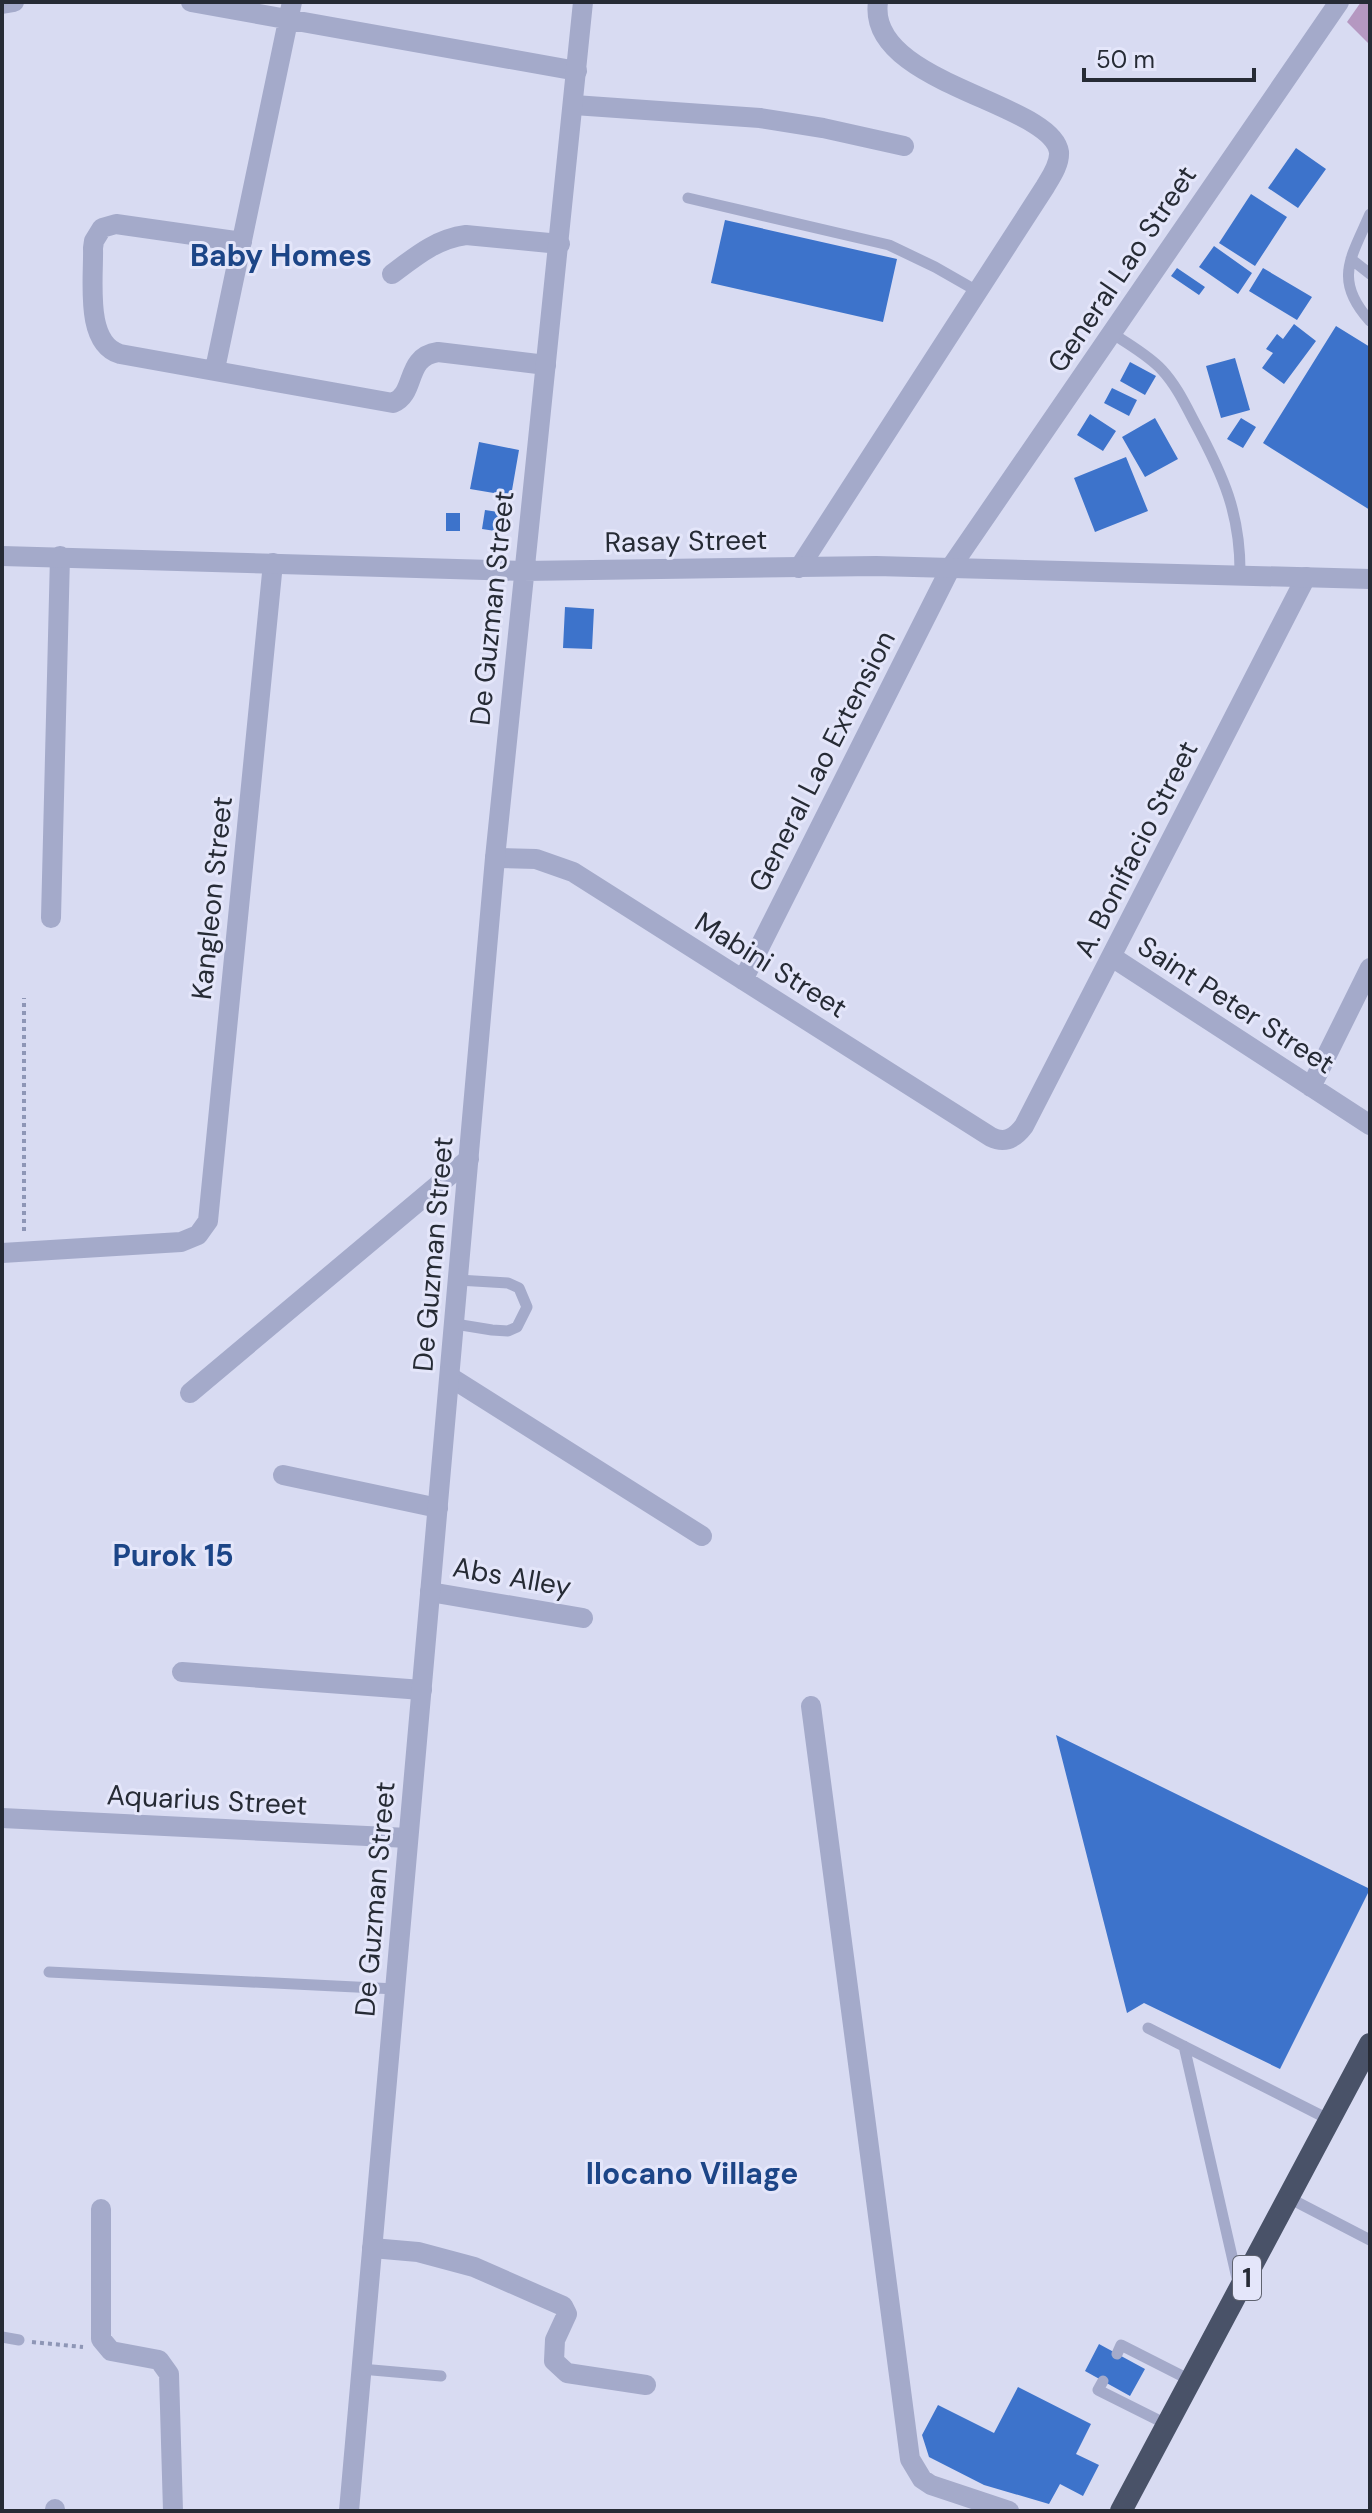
<svg xmlns="http://www.w3.org/2000/svg" width="1372" height="2513" viewBox="0 0 1372 2513" font-family="'DM Sans',sans-serif">
<style>
.green{fill:#b598c1}
.building{fill:#3d73cb}
.lines{fill:none;stroke-linecap:round;stroke-linejoin:round}
.path{stroke:#8e96b6;stroke-width:4;stroke-dasharray:4 4;stroke-linecap:butt}
.service{stroke:#a4aaca;stroke-width:11}
.minor{stroke:#a4aaca;stroke-width:20}
.tertiary{stroke:#a4aaca;stroke-width:20}
.trunk{stroke:#495268;stroke-width:22}
.labels{text-anchor:middle;dominant-baseline:central;stroke-width:6;stroke-linejoin:round;paint-order:stroke}
.shield{fill:#e4e6fa;stroke:#5f6370;stroke-width:2}
.shield-label{font-size:26px;font-weight:bold;fill:#262b35}
.street-label{font-size:28px;fill:#262b35;stroke:#e4e6fa}
.neighbourhood-label{font-size:30px;font-weight:bold;fill:#1c4587;stroke:#e4e6fa}
</style>
<rect width="100%" height="100%" fill="#d8dbf2"/>
<!-- green -->
<path class="green" d="M 1361,2 L 1370,2 L 1370,45 L 1347,22 Z"/>
<!-- building -->
<path class="building" d="M 1296,148 L 1326,169 L 1298,208 L 1268,188 Z
M 1251,194 L 1287,217 L 1255,266 L 1219,243 Z
M 725,220 L 897,259 L 883,322 L 711,283 Z
M 1214,246 L 1252,273 L 1238,294 L 1199,267 Z
M 1177,268 L 1205,287 L 1199,295 L 1171,276 Z
M 1263,268 L 1312,297 L 1297,320 L 1249,291 Z
M 1294,324 L 1316,341 L 1284,384 L 1262,368 L 1273,353 L 1266,349 L 1277,334 L 1283,339 Z
M 1336,326 L 1370,347 L 1370,510 L 1263,443 Z
M 1235,358 L 1250,410 L 1221,418 L 1206,366 Z
M 1130,362 L 1156,376 L 1145,395 L 1120,381 Z
M 1112,388 L 1137,400 L 1129,416 L 1104,403 Z
M 1090,414 L 1116,431 L 1103,451 L 1077,435 Z
M 1155,418 L 1178,459 L 1145,477 L 1122,437 Z
M 1241,418 L 1256,427 L 1243,448 L 1227,439 Z
M 479,442 L 519,450 L 511,496 L 470,489 Z
M 1126,457 L 1148,511 L 1095,532 L 1074,478 Z
M 485,510 L 505,513 L 502,532 L 482,529 Z
M 446,513 L 460,513 L 460,531 L 446,531 Z
M 565,607 L 594,609 L 592,649 L 563,648 Z
M 1056,1735 L 1370,1889 L 1280,2069 L 1144,2003 L 1127,2013 Z
M 1099,2344 L 1145,2369 L 1130,2396 L 1085,2371 Z
M 1018,2387 L 1091,2424 L 1076,2454 L 1099,2465 L 1083,2496 L 1060,2484 L 1049,2504 L 984,2485 L 929,2457 L 922,2435 L 938,2405 L 994,2433 Z"/>
<g class="lines">
<!-- path -->
<path class="path" d="M 24,1231 L 24,998
M 32,2342 L 83,2347"/>
<!-- service -->
<path class="service" d="M 688,198 L 889,245 L 935,267 L 977,291
M 1370,214 C 1351,258 1333,280 1370,321
M 1351,259 L 1370,274
M 1112,333 C 1129,345 1148,355 1162,370 C 1176,385 1185,404 1195,423 C 1223,475 1241,514 1240,576
M 455,1324 L 492,1330 L 508,1331 L 517,1327 L 527,1307 L 519,1288 L 508,1283 L 458,1280
M 49,1972 L 396,1989
M 1148,2028 L 1330,2120
M 1184,2046 L 1239,2287
M 1289,2198 L 1370,2240
M 2,2337 L 19,2340
M 1117,2354 L 1121,2345 L 1192,2381
M 361,2369 L 441,2376
M 1103,2381 L 1098,2390 L 1168,2425"/>
<!-- minor -->
<path class="minor" d="M 191,2 L 577,71
M 2,4 L 14,2
M 574,105 L 760,118 L 823,128 L 904,146
M 242,242 L 116,224 L 102,228 L 94,241 L 93,248 C 94,279 84,343 120,354 L 393,403 C 417,393 404,357 438,352 L 546,365
M 392,274 C 416,256 436,239 466,235 L 560,244
M 215,369 L 292,2
M 799,568 L 1045,187 C 1051,177 1060,164 1059,152 C 1052,102 866,84 878,2
M 495,858 L 536,859 L 573,872 L 991,1137 C 1005,1144 1015,1138 1024,1126 L 1306,577
M 51,918 L 60,556
M 1112,957 L 1370,1125
M 743,980 L 951,567 L 1339,2
M 1311,1087 L 1370,968
M 2,1253 L 181,1242 L 198,1235 L 208,1221 L 273,563
M 450,1377 L 702,1536
M 190,1393 L 469,1159
M 283,1475 L 438,1508
M 430,1592 L 583,1618
M 182,1672 L 422,1690
M 811,1706 L 910,2459 L 922,2479 L 931,2485 L 1009,2511
M 2,1818 L 408,1838
M 101,2209 L 101,2339 L 111,2351 L 159,2360 L 169,2374 L 173,2511
M 372,2248 L 418,2252 L 474,2267 L 563,2306 L 567,2314 L 555,2340 L 554,2361 L 567,2373 L 646,2385
M 55,2509 L 55,2511"/>
<!-- tertiary -->
<path class="tertiary" d="M 2,556 L 523,571 L 876,566 L 1370,579
M 349,2511 L 495,858 L 583,2"/>
<!-- trunk -->
<path class="trunk" d="M 1121,2511 L 1370,2044"/>
</g>
<g class="labels">
<!-- shield labels -->
<rect class="shield" x="1233" y="2256" width="28" height="44" rx="6"/>
<g class="shield-label">
<text x="1247" y="2278">1</text>
</g>
<!-- street labels -->
<g class="street-label">
<text transform="translate(1122 269) rotate(-56)">General Lao Street</text>
<text transform="translate(686 541) rotate(-1)">Rasay Street</text>
<text transform="translate(492 608) rotate(-84)">De Guzman Street</text>
<text transform="translate(822 761) rotate(-63)">General Lao Extension</text>
<text transform="translate(1136 849) rotate(-63)">A. Bonifacio Street</text>
<text transform="translate(212 898) rotate(-84)">Kangleon Street</text>
<text transform="translate(771 965) rotate(32)">Mabini Street</text>
<text transform="translate(1236 1005) rotate(33)">Saint Peter Street</text>
<text transform="translate(433 1254) rotate(-85)">De Guzman Street</text>
<text transform="translate(512 1577) rotate(10)">Abs Alley</text>
<text transform="translate(207 1800) rotate(3)">Aquarius Street</text>
<text transform="translate(375 1899) rotate(-85)">De Guzman Street</text>
</g>
<!-- neighbourhood labels -->
<g class="neighbourhood-label">
<text x="281" y="255">Baby Homes</text>
<text x="173" y="1555">Purok 15</text>
<text x="692" y="2173">Ilocano Village</text>
</g>
</g>
<!-- border -->
<rect width="1372" height="2513" fill="none" stroke="#262b35" stroke-width="8"/>
<!-- scale -->
<path d="M1084 68v12h170v-12" fill="none" stroke="#262b35" stroke-width="4"/>
<text x="1096" y="68" font-size="24" fill="#262b35" stroke="#e4e6fa" stroke-width="6" paint-order="stroke">50 m</text>
</svg>
